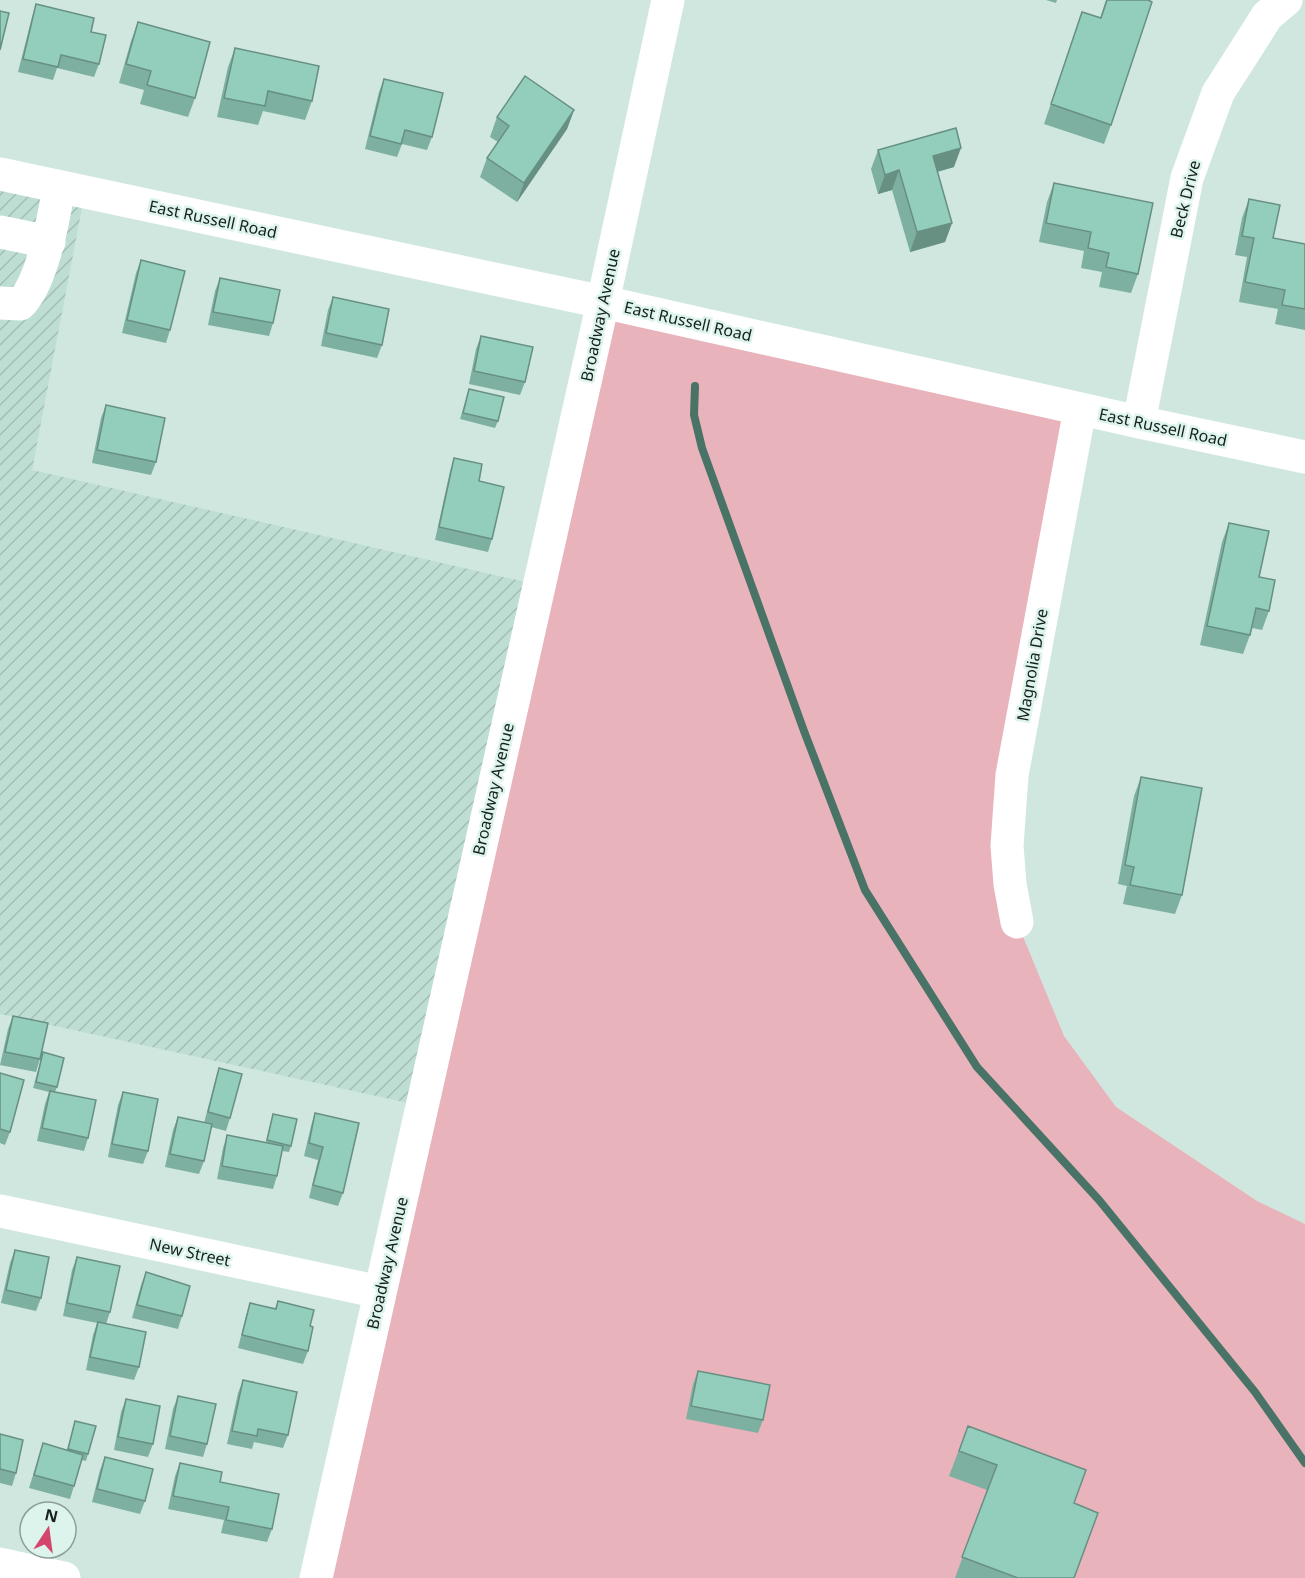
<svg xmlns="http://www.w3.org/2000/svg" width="1305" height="1578" viewBox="0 0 1305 1578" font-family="'Noto Sans',sans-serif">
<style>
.industrial{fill:url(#industrial-furrows)}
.green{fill:#e9b3bc}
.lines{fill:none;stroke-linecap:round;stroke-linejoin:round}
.stream{stroke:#497366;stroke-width:8}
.minor{stroke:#fff;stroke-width:33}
.wall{fill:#7eb0a1}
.shaded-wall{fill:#679083}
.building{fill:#93cdbb;stroke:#679083;stroke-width:1.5}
.labels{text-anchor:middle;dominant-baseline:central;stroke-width:5;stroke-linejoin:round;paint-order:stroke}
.street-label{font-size:16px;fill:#17201d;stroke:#dcf4ec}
</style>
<defs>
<pattern id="industrial-furrows" width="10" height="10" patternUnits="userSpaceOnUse" patternTransform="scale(1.5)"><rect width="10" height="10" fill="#beded3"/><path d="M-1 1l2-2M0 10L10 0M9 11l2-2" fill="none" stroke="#a3beb5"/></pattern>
</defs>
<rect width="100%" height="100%" fill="#cfe7df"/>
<!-- industrial -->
<path class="industrial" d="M 0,174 L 85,192 L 32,470 L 539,585 L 422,1106 L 0,1014 Z"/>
<!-- green -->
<path class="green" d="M 603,302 L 1080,409 L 1012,775 L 1017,922 L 1064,1036 L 1116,1107 L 1257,1201 L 1305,1224 L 1305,1578 L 316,1578 Z"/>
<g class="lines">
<!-- stream -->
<path class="stream" d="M 695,386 L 694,415 L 702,448 L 804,731 L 865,890 L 977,1067 L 1099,1200 L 1255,1392 L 1305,1463"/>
<!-- minor -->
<path class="minor" d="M 0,174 L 603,302 L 1139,422 L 1305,457
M 0,232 L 49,242
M 0,303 L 20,304 C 42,284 54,217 59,187
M 1139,422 L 1187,178 L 1218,93 L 1267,16 L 1286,0
M 1017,922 L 1010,884 L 1007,846 L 1012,775 L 1080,409
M 0,1211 L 380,1292
M 0,1564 L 64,1578
M 316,1578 L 603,302 L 668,0"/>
</g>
<!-- wall -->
<path class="wall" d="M 1046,0 L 1057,0 L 1056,3 Z
M 1106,0 L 1111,125 L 1104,144 L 1044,124 L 1082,12 L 1100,18 Z
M 36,4 L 91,32 L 99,64 L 94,77 L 57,68 L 53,80 L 18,72 L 32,17 Z
M 138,22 L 195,98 L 188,117 L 140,104 L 144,90 L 119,83 L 131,41 Z
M 235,48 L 312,101 L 305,120 L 263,111 L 258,125 L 217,117 L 228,67 Z
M 384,79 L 432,137 L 427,150 L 402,144 L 397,157 L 365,149 L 379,92 Z
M 574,110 L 567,129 L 517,202 L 480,177 L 487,158 L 498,142 L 490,137 L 497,117 Z
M 878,150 L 954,167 L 937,172 L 952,223 L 945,242 L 910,252 L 892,190 L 878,194 L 871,169 Z
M 1054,183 L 1138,274 L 1131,293 L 1099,287 L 1102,272 L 1081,268 L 1084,251 L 1039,242 L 1047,202 Z
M 1249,199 L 1273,238 L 1305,244 L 1305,330 L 1275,324 L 1278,309 L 1239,302 L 1247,257 L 1235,255 L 1242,218 Z
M 141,260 L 170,330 L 166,343 L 122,333 L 136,273 Z
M 220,278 L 273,323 L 269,336 L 208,325 L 215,291 Z
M 333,297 L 382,345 L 377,358 L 321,346 L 328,310 Z
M 481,336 L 525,382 L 520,395 L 469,384 L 476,349 Z
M 469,389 L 498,421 L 495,428 L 460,419 Z
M 106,405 L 156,462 L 151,475 L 92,463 L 101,418 Z
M 454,458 L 479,481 L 492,539 L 488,552 L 435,540 L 450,471 Z
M 1229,523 L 1259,577 L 1269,611 L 1262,630 L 1252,628 L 1250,635 L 1243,654 L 1200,645 L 1222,542 Z
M 1141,777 L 1182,895 L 1175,914 L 1123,904 L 1127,886 L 1118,884 L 1134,796 Z
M 13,1016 L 40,1059 L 36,1072 L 0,1065 L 8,1029 Z
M 43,1052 L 57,1087 L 55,1092 L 88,1138 L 84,1151 L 37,1141 L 45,1104 L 49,1092 L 33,1088 Z
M 219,1068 L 230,1118 L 226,1131 L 211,1127 L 204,1161 L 199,1174 L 165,1167 L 173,1130 L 178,1117 L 204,1123 L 215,1081 Z
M 0,1073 L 10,1132 L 5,1145 L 0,1143 Z
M 123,1092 L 148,1151 L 143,1164 L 108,1157 L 118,1105 Z
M 315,1113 L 343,1193 L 338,1206 L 309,1198 L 318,1160 L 304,1156 L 311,1126 Z
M 273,1114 L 291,1146 L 289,1152 L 282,1151 L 277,1176 L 273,1189 L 217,1179 L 223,1148 L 227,1135 L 266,1142 Z
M 15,1250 L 41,1298 L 36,1311 L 1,1303 L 10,1263 Z
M 77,1257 L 110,1312 L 106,1324 L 139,1367 L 134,1380 L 86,1370 L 93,1335 L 97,1323 L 63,1316 L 72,1270 Z
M 146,1272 L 182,1316 L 178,1329 L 132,1318 L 141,1285 Z
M 278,1301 L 310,1326 L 308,1351 L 303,1364 L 238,1348 L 246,1316 L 250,1303 L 275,1309 Z
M 698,1371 L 763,1420 L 758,1433 L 686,1419 L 693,1384 Z
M 243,1380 L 288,1435 L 283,1448 L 254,1442 L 252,1449 L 227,1444 L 238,1393 Z
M 178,1396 L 207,1444 L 203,1457 L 165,1449 L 173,1409 Z
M 126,1399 L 153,1444 L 148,1457 L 114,1450 L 121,1412 Z
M 75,1421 L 88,1454 L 86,1461 L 82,1460 L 70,1499 L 29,1488 L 43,1443 L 67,1450 Z
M 968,1426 L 1074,1504 L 1074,1578 L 955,1578 L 987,1490 L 949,1476 Z
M 0,1434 L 16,1473 L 12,1486 L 0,1483 Z
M 105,1457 L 145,1501 L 140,1514 L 92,1502 L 100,1470 Z
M 180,1463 L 220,1482 L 272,1529 L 267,1542 L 221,1533 L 224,1520 L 168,1509 L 175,1476 Z"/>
<!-- shaded-wall -->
<path class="shaded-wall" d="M 574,110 L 567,129 L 517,202 L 524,183 Z
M 961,148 L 954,167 L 926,175 L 933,156 Z
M 899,170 L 892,190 L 878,194 L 885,175 Z
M 952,223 L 945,242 L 910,252 L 917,232 Z"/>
<!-- building -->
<path class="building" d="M 1107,0 L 1148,0 L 1152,2 L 1111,125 L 1051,104 L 1082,12 L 1101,18 Z
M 36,4 L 94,18 L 91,32 L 106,35 L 99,64 L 61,55 L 58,67 L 23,59 Z
M 0,11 L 9,13 L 0,50 Z
M 138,22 L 210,42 L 195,98 L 147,85 L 151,71 L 126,64 Z
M 235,48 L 319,66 L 312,101 L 268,91 L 265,106 L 224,98 Z
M 525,76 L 574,110 L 524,183 L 487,158 L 509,126 L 497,117 Z
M 384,79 L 443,93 L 432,137 L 405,130 L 401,144 L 370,136 Z
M 956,128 L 961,148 L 933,156 L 952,223 L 917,232 L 899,170 L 885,175 L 878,150 Z
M 1054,183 L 1153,203 L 1138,274 L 1106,267 L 1109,253 L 1088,248 L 1091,232 L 1046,223 Z
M 1249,199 L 1280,205 L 1273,238 L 1305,244 L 1305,309 L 1282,305 L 1285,290 L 1245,282 L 1254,238 L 1242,236 Z
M 141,260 L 185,271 L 170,330 L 127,320 Z
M 220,278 L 280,290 L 273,323 L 213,312 Z
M 333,297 L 389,309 L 382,345 L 326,333 Z
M 481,336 L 533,347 L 525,382 L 474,371 Z
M 469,389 L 504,397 L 498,421 L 463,413 Z
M 106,405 L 165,418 L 156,462 L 97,450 Z
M 454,458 L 482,464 L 479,481 L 504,487 L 492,539 L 439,527 Z
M 1229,523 L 1269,531 L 1259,577 L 1275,580 L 1269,611 L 1256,608 L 1250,635 L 1207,626 Z
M 1141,777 L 1202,788 L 1182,895 L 1130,885 L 1134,867 L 1125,865 Z
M 13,1016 L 48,1023 L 40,1059 L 5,1052 Z
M 43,1052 L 64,1058 L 57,1087 L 36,1082 Z
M 219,1068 L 242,1074 L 230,1118 L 208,1112 Z
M 0,1073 L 24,1080 L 10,1132 L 0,1129 Z
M 50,1091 L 96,1100 L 88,1138 L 42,1128 Z
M 123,1092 L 158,1099 L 148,1151 L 112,1144 Z
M 315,1113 L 359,1123 L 343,1193 L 313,1185 L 323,1147 L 309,1143 Z
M 273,1114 L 297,1119 L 291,1146 L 267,1140 Z
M 178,1117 L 212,1124 L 204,1161 L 170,1154 Z
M 227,1135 L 283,1146 L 277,1176 L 222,1166 Z
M 15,1250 L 49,1257 L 41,1298 L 6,1290 Z
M 77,1257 L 120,1266 L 110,1312 L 67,1303 Z
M 146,1272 L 190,1286 L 182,1316 L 137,1305 Z
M 278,1301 L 314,1310 L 310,1326 L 313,1327 L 308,1351 L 242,1335 L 250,1303 L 276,1309 Z
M 98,1322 L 146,1332 L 139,1367 L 90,1357 Z
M 698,1371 L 770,1385 L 763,1420 L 691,1406 Z
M 243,1380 L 297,1392 L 288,1435 L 258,1429 L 257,1436 L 232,1431 Z
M 178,1396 L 216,1404 L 207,1444 L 170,1436 Z
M 126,1399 L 160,1406 L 153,1444 L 118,1437 Z
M 75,1421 L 96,1426 L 88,1454 L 68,1449 Z
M 968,1426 L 1086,1470 L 1074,1503 L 1098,1513 L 1074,1578 L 1018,1578 L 962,1557 L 997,1465 L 959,1451 Z
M 0,1434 L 23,1440 L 16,1473 L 0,1469 Z
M 43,1443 L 83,1455 L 74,1486 L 34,1475 Z
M 105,1457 L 153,1469 L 145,1501 L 97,1489 Z
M 180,1463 L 222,1472 L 220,1482 L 279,1494 L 272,1529 L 226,1520 L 229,1507 L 173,1496 Z"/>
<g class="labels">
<!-- street labels -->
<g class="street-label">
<text transform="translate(1185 199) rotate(-76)">Beck Drive</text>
<text transform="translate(213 219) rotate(12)">East Russell Road</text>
<text transform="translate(600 315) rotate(-78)">Broadway Avenue</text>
<text transform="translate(688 321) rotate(13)">East Russell Road</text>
<text transform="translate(1163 427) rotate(12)">East Russell Road</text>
<text transform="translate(1032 665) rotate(-80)">Magnolia Drive</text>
<text transform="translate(493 789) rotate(-77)">Broadway Avenue</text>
<text transform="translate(190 1252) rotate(12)">New Street</text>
<text transform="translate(387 1263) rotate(-77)">Broadway Avenue</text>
</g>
</g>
<!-- north arrow -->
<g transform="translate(48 1530) rotate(13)"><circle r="28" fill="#dcf4ec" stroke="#8d9f99" stroke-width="1.5"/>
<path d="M0-4.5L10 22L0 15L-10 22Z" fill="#d3456c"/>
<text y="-9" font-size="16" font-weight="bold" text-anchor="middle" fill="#17201d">N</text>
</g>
</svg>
